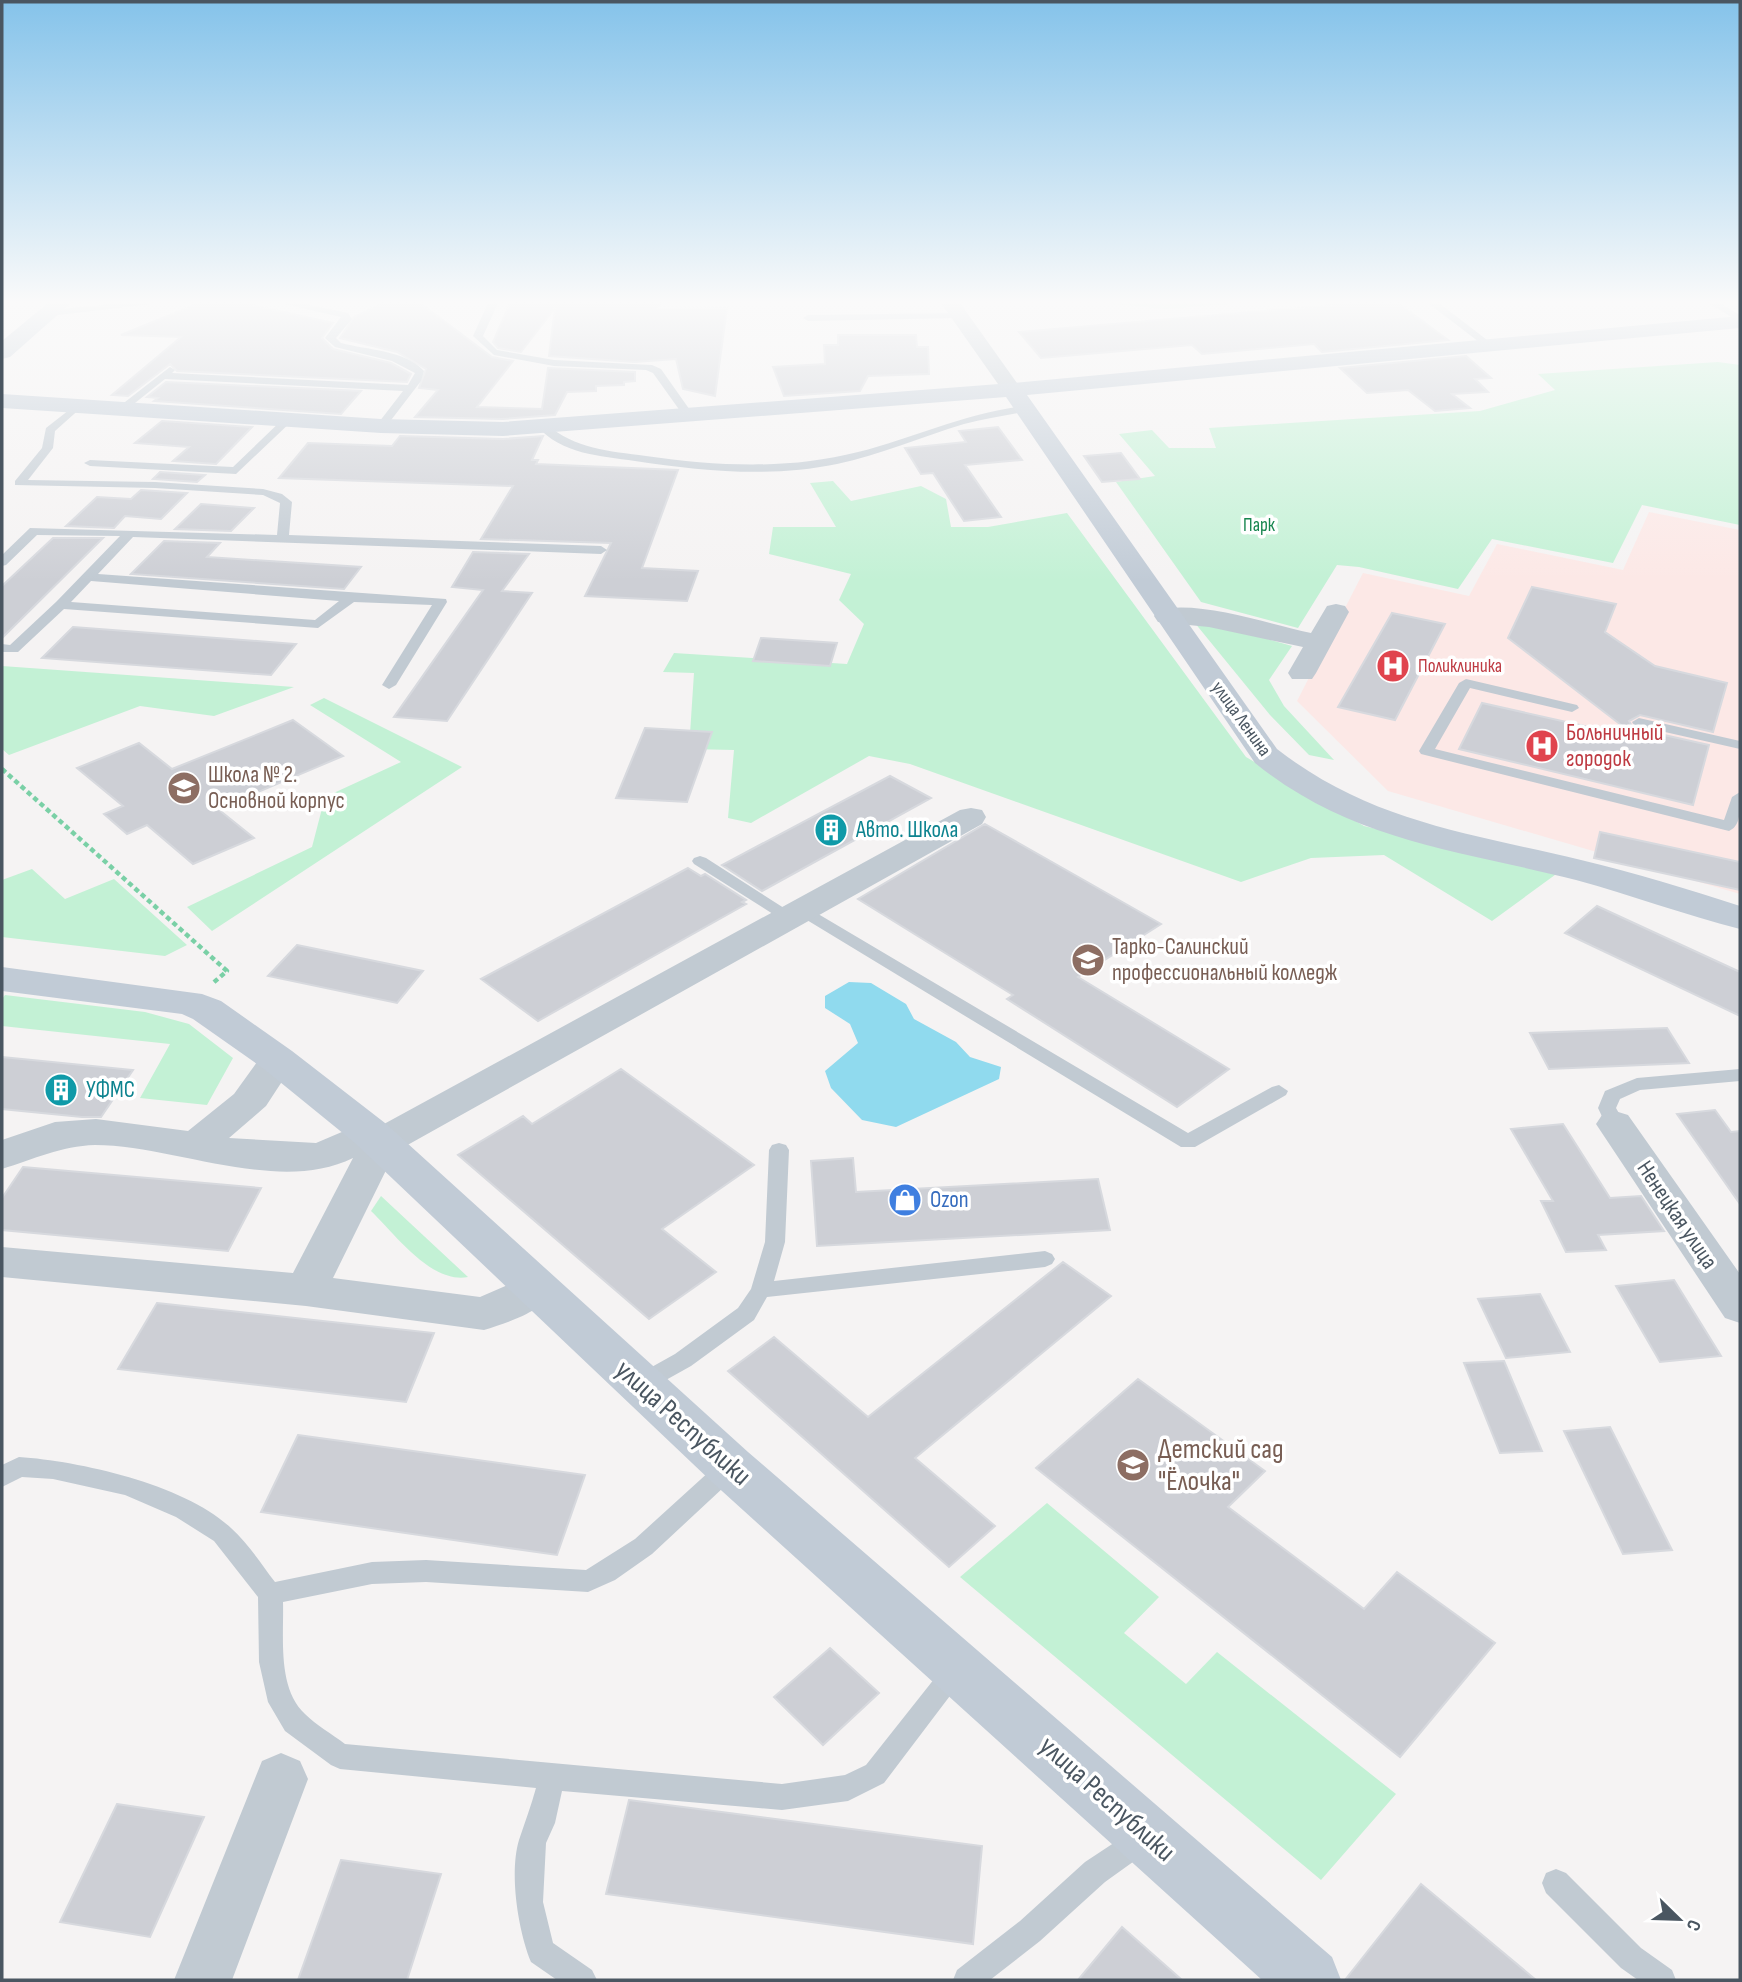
<svg xmlns="http://www.w3.org/2000/svg" width="1742" height="1982" viewBox="0 0 1742 1982" font-family="'Sofia Sans Condensed',sans-serif">
<style>
.medical{fill:#fce8e6}
.green{fill:#c3f1d5}
.water{fill:#90daee}
.building{fill:#cdcfd5;stroke:#d7d9de;stroke-width:2}
.lines{fill:none;stroke-linecap:round;stroke-linejoin:round}
.path{stroke:#7ad0a6;stroke-width:4.5;stroke-dasharray:5 3.5;stroke-linecap:butt}
.lane{fill:#c1cad2;fill-rule:evenodd}
.street{fill:#c1cad2;fill-rule:evenodd}
.secondary{fill:#c1cbd6;fill-rule:evenodd}
.labels{text-anchor:middle;dominant-baseline:central;stroke-width:7;stroke-linejoin:round;paint-order:stroke}
.far-park-label{font-size:19px;fill:#17864f;stroke:#fff}
.far-health-label{font-size:19px;fill:#be3a42;stroke:#fff;text-anchor:start}
.far-street-label{font-size:19px;fill:#4a5661;stroke:#fff}
.health-label{font-size:23px;fill:#be3a42;stroke:#fff;text-anchor:start}
.education-label{font-size:23px;fill:#785e54;stroke:#fff;text-anchor:start}
.culture-label{font-size:23px;fill:#0d838f;stroke:#fff;text-anchor:start}
.shop-label{font-size:23px;fill:#366cbe;stroke:#fff;text-anchor:start}
.street-label{font-size:23px;fill:#4a5661;stroke:#fff}
.near-street-label{font-size:28px;fill:#4a5661;stroke:#fff}
.near-education-label{font-size:28px;fill:#785e54;stroke:#fff;text-anchor:start}
</style>
<rect width="100%" height="100%" fill="#f5f3f3"/>
<!-- medical -->
<path class="medical" d="M 1649,512 L 1740,530 L 1740,894 L 1388,791 L 1297,701 L 1363,573 L 1469,596 L 1497,544 L 1623,570 Z"/>
<!-- green -->
<path class="green" d="M 1103,303 L 1243,303 L 1165,309 Z
M 1718,362 L 1740,365 L 1740,525 L 1642,505 L 1613,563 L 1492,539 L 1458,589 L 1359,567 L 1337,565 L 1298,628 L 1201,602 L 1116,482 L 1155,476 L 1119,434 L 1152,430 L 1169,448 L 1216,448 L 1209,428 L 1480,411 L 1555,390 L 1538,374 Z
M 833,481 L 851,501 L 921,486 L 946,499 L 951,527 L 988,527 L 1067,513 L 1246,757 L 1364,826 L 1559,872 L 1492,921 L 1384,855 L 1311,858 L 1241,882 L 910,764 L 869,756 L 751,823 L 728,818 L 734,750 L 689,749 L 694,673 L 663,672 L 674,653 L 847,664 L 864,624 L 839,600 L 851,574 L 769,554 L 773,527 L 836,527 L 810,483 Z
M 1190,617 L 1292,646 L 1269,680 L 1284,706 L 1334,760 L 1309,755 L 1270,715 Z
M 2,666 L 294,687 L 214,716 L 140,706 L 9,755 L 2,749 Z
M 324,698 L 462,767 L 212,931 L 187,907 L 312,847 L 325,797 L 401,762 L 310,705 Z
M 32,869 L 65,899 L 114,879 L 187,945 L 165,956 L 2,937 L 2,880 Z
M 5,995 L 145,1012 L 189,1024 L 233,1058 L 207,1105 L 140,1098 L 170,1044 L 2,1026 L 2,999 Z
M 381,1196 L 468,1277 C 431,1284 395,1234 371,1211 Z
M 1047,1503 L 1159,1597 L 1124,1633 L 1186,1684 L 1217,1652 L 1396,1794 L 1321,1880 L 960,1577 Z"/>
<!-- water -->
<path class="water" d="M 849,982 L 871,983 L 906,1004 L 914,1019 L 956,1042 L 970,1057 L 1001,1067 L 999,1079 L 896,1127 L 862,1120 L 831,1088 L 825,1071 L 858,1043 L 850,1024 L 825,1008 L 825,996 Z"/>
<!-- building -->
<path class="building" d="M 199,303 L 242,303 L 333,323 L 322,338 L 333,349 L 391,363 L 411,374 L 407,382 L 177,371 L 170,364 L 128,396 L 112,395 L 181,337 L 121,335 Z
M 383,303 L 420,303 L 492,357 L 513,361 L 477,407 L 542,409 L 548,368 L 635,372 L 635,381 L 624,382 L 624,385 L 596,386 L 596,391 L 567,392 L 555,415 L 503,419 L 415,417 L 438,390 L 419,388 L 426,369 L 397,352 L 340,338 L 354,317 Z
M 510,303 L 660,303 L 658,309 L 727,308 L 715,396 L 683,389 L 676,359 L 635,362 L 549,356 L 555,308 L 521,352 L 498,348 L 493,342 Z
M 1356,303 L 1398,303 L 1448,340 L 1322,352 L 1314,344 L 1202,354 L 1192,345 L 1041,358 L 1019,332 Z
M 838,335 L 916,335 L 917,347 L 928,347 L 929,374 L 868,376 L 860,391 L 784,396 L 773,367 L 825,364 L 824,345 L 838,345 Z
M 1466,356 L 1491,378 L 1475,379 L 1488,392 L 1452,394 L 1470,408 L 1435,411 L 1408,390 L 1367,393 L 1340,368 Z
M 166,382 L 361,391 L 341,414 L 154,401 L 158,398 L 147,397 Z
M 162,421 L 252,427 L 216,464 L 173,461 L 189,447 L 135,443 Z
M 998,427 L 1022,460 L 965,465 L 1001,517 L 964,521 L 933,473 L 921,474 L 905,448 L 966,442 L 959,431 Z
M 400,436 L 503,439 L 543,436 L 532,460 L 538,460 L 536,464 L 678,470 L 642,568 L 698,571 L 687,601 L 585,596 L 611,543 L 481,539 L 513,486 L 279,478 L 308,443 L 392,446 Z
M 1121,453 L 1140,479 L 1102,482 L 1084,456 Z
M 160,472 L 205,475 L 197,482 L 153,479 Z
M 141,490 L 187,493 L 161,519 L 125,516 L 114,528 L 66,526 L 97,497 L 131,499 Z
M 201,504 L 254,508 L 231,531 L 175,529 Z
M 53,538 L 103,538 L 2,638 L 2,586 Z
M 164,541 L 220,543 L 207,557 L 361,567 L 344,589 L 131,574 Z
M 473,552 L 529,554 L 502,591 L 532,593 L 447,721 L 394,717 L 483,590 L 452,587 Z
M 1532,587 L 1616,604 L 1605,632 L 1655,666 L 1727,683 L 1713,732 L 1640,715 L 1629,721 L 1633,728 L 1709,745 L 1693,805 L 1459,749 L 1482,703 L 1638,738 L 1508,638 Z
M 1392,613 L 1445,624 L 1395,720 L 1338,707 Z
M 73,627 L 296,644 L 271,675 L 42,658 Z
M 761,638 L 837,643 L 830,666 L 753,661 Z
M 293,720 L 343,756 L 218,809 L 254,838 L 193,864 L 147,825 L 127,834 L 104,814 L 123,806 L 77,768 L 139,743 L 172,769 Z
M 645,728 L 712,732 L 687,802 L 616,798 Z
M 890,776 L 931,798 L 762,891 L 722,865 Z
M 985,824 L 1161,924 L 1078,977 L 1229,1069 L 1177,1107 L 1007,999 L 1013,995 L 858,899 Z
M 1600,832 L 1740,862 L 1740,890 L 1594,858 Z
M 688,868 L 701,876 L 705,874 L 746,900 L 742,902 L 746,904 L 538,1021 L 481,979 Z
M 1597,906 L 1740,972 L 1740,1016 L 1565,933 Z
M 297,945 L 423,971 L 397,1003 L 268,976 Z
M 1667,1028 L 1689,1063 L 1549,1069 L 1530,1033 Z
M 2,1057 L 133,1070 L 101,1117 L 82,1117 L 2,1109 Z
M 621,1069 L 754,1165 L 662,1229 L 716,1272 L 649,1319 L 458,1155 L 523,1116 L 532,1124 Z
M 1715,1110 L 1731,1132 L 1740,1131 L 1740,1204 L 1677,1114 Z
M 1563,1124 L 1610,1198 L 1641,1196 L 1664,1231 L 1598,1235 L 1606,1250 L 1566,1252 L 1541,1201 L 1553,1201 L 1511,1129 Z
M 853,1158 L 856,1192 L 1098,1179 L 1110,1230 L 817,1246 L 811,1161 Z
M 23,1167 L 261,1188 L 228,1251 L 2,1230 L 2,1198 Z
M 1063,1262 L 1111,1296 L 915,1458 L 995,1526 L 949,1567 L 728,1371 L 774,1337 L 868,1417 Z
M 1674,1280 L 1721,1356 L 1660,1362 L 1616,1286 Z
M 1540,1294 L 1570,1352 L 1506,1358 L 1478,1299 Z
M 157,1303 L 434,1333 L 406,1402 L 118,1369 Z
M 1504,1361 L 1542,1451 L 1500,1453 L 1464,1363 Z
M 1138,1379 L 1265,1471 L 1228,1507 L 1364,1609 L 1397,1572 L 1495,1643 L 1400,1757 L 1036,1468 Z
M 1610,1427 L 1672,1550 L 1623,1554 L 1564,1431 Z
M 298,1435 L 585,1475 L 557,1555 L 261,1512 Z
M 830,1648 L 879,1693 L 823,1745 L 774,1697 Z
M 629,1800 L 982,1846 L 973,1944 L 606,1894 Z
M 117,1804 L 204,1817 L 150,1937 L 60,1922 Z
M 341,1860 L 441,1874 L 407,1980 L 298,1980 Z
M 1421,1884 L 1536,1980 L 1345,1980 Z
M 1122,1927 L 1182,1980 L 1078,1980 Z"/>
<g class="lines">
<!-- path -->
<path class="path" d="M 2,769 L 227,971 L 213,983"/>
<!-- lane -->
<path class="lane" d="M 123,303 L 160,303 L 50,316 L 45,313 L 50,310 Z
M 280,303 L 300,303 L 348,313 L 352,319 L 336,338 L 341,343 C 367,350 405,350 424,371 L 421,381 L 385,428 L 376,426 L 403,391 L 165,379 L 125,411 L 116,409 L 170,367 L 175,370 L 172,373 L 408,385 L 415,373 L 392,361 L 335,347 L 325,338 L 341,317 Z
M 488,303 L 498,303 L 483,336 L 497,350 L 554,360 L 652,365 L 661,369 L 692,413 L 683,415 L 653,373 L 646,370 L 554,366 L 494,355 L 473,336 Z
M 1428,303 L 1439,303 L 1491,343 L 1483,345 Z
M 1708,303 L 1720,303 L 1740,315 L 1740,322 Z
M 961,313 L 963,315 L 958,318 L 808,321 L 803,318 L 808,315 Z
M 78,403 L 83,406 L 55,431 L 53,448 L 28,480 L 155,482 L 263,489 L 282,494 L 292,502 L 289,535 L 601,546 L 607,550 L 601,554 L 133,537 L 98,574 L 446,599 L 447,602 L 396,685 L 389,689 L 382,685 L 432,605 L 354,602 L 318,628 L 64,609 L 18,652 L 2,652 L 2,644 L 10,645 L 56,602 L 120,536 L 37,535 L 6,565 L 2,566 L 2,555 L 30,528 L 277,535 L 280,503 L 263,495 L 155,488 L 15,485 L 15,481 L 42,448 L 46,428 ZM 91,581 L 339,601 L 315,620 L 71,602 Z
M 1023,406 L 1028,409 L 1027,411 C 1006,416 985,418 964,424 C 921,437 880,455 837,464 C 770,478 702,471 635,461 C 600,456 561,454 537,426 L 546,424 C 575,449 609,451 646,456 C 717,466 788,470 858,452 C 914,438 965,413 1023,406 Z
M 285,417 L 294,419 L 236,474 L 90,466 L 84,463 L 90,460 L 233,467 Z
M 1466,679 L 1577,705 L 1579,708 L 1572,712 L 1470,688 L 1435,749 L 1724,820 L 1732,797 L 1740,792 C 1740,806 1742,826 1729,831 L 1421,754 L 1419,751 L 1459,683 Z
M 1639,718 L 1740,741 L 1740,749 L 1634,725 L 1632,722 Z
M 700,856 L 706,858 L 798,917 L 796,921 L 784,921 L 694,864 L 692,861 L 694,858 Z
M 803,905 L 1188,1133 L 1272,1087 L 1279,1085 L 1288,1091 L 1286,1095 L 1195,1147 L 1181,1147 L 797,914 L 795,910 Z
M 1740,1069 L 1740,1081 L 1640,1090 L 1620,1099 L 1616,1108 L 1625,1124 L 1622,1129 L 1608,1129 L 1598,1108 L 1605,1091 L 1637,1078 Z
M 779,1143 L 786,1145 L 789,1150 L 785,1242 L 774,1281 L 1045,1251 L 1052,1254 L 1055,1259 L 1052,1264 L 1045,1267 L 767,1297 L 754,1320 L 691,1366 L 648,1390 L 640,1393 L 632,1390 L 629,1384 L 632,1378 L 675,1354 L 738,1308 L 751,1289 L 765,1242 L 769,1150 L 772,1145 Z
M 19,1457 C 80,1461 186,1485 231,1528 C 248,1543 261,1564 275,1582 L 372,1562 L 426,1560 L 586,1570 L 635,1539 L 722,1460 L 730,1457 L 738,1460 L 742,1467 L 738,1474 L 652,1554 L 615,1580 L 588,1592 L 426,1582 L 372,1584 L 283,1602 C 284,1637 277,1688 305,1714 C 316,1725 332,1734 345,1744 L 782,1784 L 845,1775 L 866,1765 L 946,1664 L 955,1660 L 964,1664 L 968,1672 L 884,1783 L 848,1801 L 782,1810 L 562,1791 L 555,1823 L 546,1843 L 543,1902 L 553,1943 L 592,1970 L 597,1980 L 557,1980 L 531,1962 C 518,1930 509,1873 519,1840 C 525,1822 531,1806 536,1788 L 340,1769 L 331,1765 L 285,1731 L 268,1702 L 259,1662 L 258,1597 L 214,1541 L 176,1517 L 125,1495 L 53,1479 L 22,1477 L 2,1487 L 2,1465 Z
M 1141,1825 L 1151,1829 L 1155,1839 L 1151,1849 L 1105,1882 L 1040,1941 L 990,1980 L 953,1980 L 957,1970 L 1020,1921 L 1085,1862 Z
M 1556,1869 L 1566,1873 L 1641,1948 L 1672,1970 L 1676,1980 L 1638,1980 L 1621,1968 L 1546,1893 L 1542,1883 L 1546,1873 Z"/>
<!-- street -->
<path class="street" d="M 941,303 L 960,303 L 1022,390 L 1019,394 L 1005,394 Z
M 1336,604 L 1345,606 L 1349,612 L 1316,673 L 1312,679 L 1292,679 L 1288,673 L 1303,647 L 1209,627 L 1158,622 L 1154,616 L 1158,610 C 1200,600 1268,624 1311,633 L 1327,606 Z
M 971,808 L 982,810 L 986,817 L 982,824 L 395,1152 L 333,1278 L 480,1297 L 535,1273 L 550,1278 L 556,1289 C 544,1311 507,1323 484,1330 L 306,1306 L 2,1277 L 2,1247 L 293,1273 L 353,1158 C 278,1195 174,1145 95,1145 C 61,1146 34,1159 2,1169 L 2,1140 L 55,1122 L 96,1119 L 188,1131 L 234,1094 L 265,1051 L 278,1048 L 291,1051 L 296,1060 L 266,1106 L 229,1138 L 316,1143 L 370,1120 L 384,1124 L 960,810 Z
M 1615,1111 L 1628,1115 L 1740,1274 L 1740,1323 L 1725,1318 L 1596,1124 L 1602,1115 Z
M 281,1753 L 300,1761 L 308,1779 L 232,1980 L 174,1980 L 262,1761 Z"/>
<!-- secondary -->
<path class="secondary" d="M 48,303 L 71,303 L 10,357 L 2,359 L 2,341 Z
M 1740,316 L 1740,328 L 1027,395 L 1277,749 C 1371,822 1469,833 1581,860 C 1635,873 1688,889 1740,906 L 1740,929 C 1685,915 1631,895 1576,880 C 1459,850 1353,842 1255,763 L 1006,397 L 503,436 L 381,433 L 2,408 L 2,394 L 381,419 L 503,422 L 1012,383 Z
M 2,967 L 202,994 L 221,1001 L 292,1051 L 385,1123 L 748,1452 L 1332,1957 L 1341,1980 L 1262,1980 L 712,1482 L 355,1143 L 264,1069 L 193,1019 L 182,1014 L 2,991 Z"/>
</g>
<!-- sky -->
<linearGradient id="sky" x2="0" y2="1"><stop stop-color="#85c3ea"/><stop offset="0.52" stop-color="#fafafa"/><stop offset="1" stop-color="#fafafa" stop-opacity="0"/></linearGradient>
<rect width="1742" height="581" fill="url(#sky)"/>
<!-- icons -->
<defs>
<symbol id="hospital-disc" viewBox="-11 -11 22 22"><circle r="9.5" fill="#e0444e" stroke="#fff"/><path d="M-5-5h3v3.5h4V-5h3V5h-3V1.5h-4V5h-3Z" fill="#fff"/></symbol>
<symbol id="school-disc" viewBox="-11 -11 22 22"><circle r="9.5" fill="#8d6e63" stroke="#fff"/><path d="M0-5L7-2L0 1L-7-2ZM-4 1L0 2.5L4 1V4Q0 6-4 4Z" fill="#fff"/></symbol>
<symbol id="building-disc" viewBox="-11 -11 22 22"><circle r="9.5" fill="#0f9aa8" stroke="#fff"/><path d="M-4-6H4V6H1V3H-1V6H-4ZM-2.5-4.3h1.7v1.8h-1.7ZM.8-4.3h1.7v1.8H.8ZM-2.5-1h1.7V.8h-1.7ZM.8-1h1.7V.8H.8Z" fill="#fff"/></symbol>
<symbol id="university-disc" viewBox="-11 -11 22 22"><circle r="9.5" fill="#8d6e63" stroke="#fff"/><path d="M0-5L7-2L0 1L-7-2ZM-4 1L0 2.5L4 1V4Q0 6-4 4Z" fill="#fff"/></symbol>
<symbol id="shop-disc" viewBox="-11 -11 22 22"><circle r="9.5" fill="#3f7fe0" stroke="#fff"/><path d="M-5-2.5h2.3a2.7 3.5 0 0 1 5.4 0H5L5.5 6h-11ZM-1.5-2.5h3a1.5 2.3 0 0 0-3 0Z" fill="#fff"/></symbol>
</defs>
<g fill-rule="evenodd">
<use href="#hospital-disc" x="1374" y="647" width="38" height="38"/>
<use href="#hospital-disc" x="1523" y="727" width="38" height="38"/>
<use href="#school-disc" x="165" y="769" width="38" height="38"/>
<use href="#building-disc" x="812" y="811" width="38" height="38"/>
<use href="#university-disc" x="1069" y="941" width="38" height="38"/>
<use href="#building-disc" x="42" y="1071" width="38" height="38"/>
<use href="#shop-disc" x="886" y="1181" width="38" height="38"/>
<use href="#school-disc" x="1114" y="1446" width="38" height="38"/>
</g>
<g class="labels">
<!-- far-park labels -->
<g class="far-park-label">
<text x="1259" y="525">Парк</text>
</g>
<!-- far-health labels -->
<g class="far-health-label">
<text x="1418" y="666">Поликлиника</text>
</g>
<!-- far-street labels -->
<g class="far-street-label">
<text transform="translate(1241 719) rotate(54)">улица Ленина</text>
</g>
<!-- health labels -->
<g class="health-label">
<text x="1566" y="733">Больничный<tspan x="1566" dy="26">городок</tspan></text>
</g>
<!-- education labels -->
<g class="education-label">
<text x="208" y="775">Школа № 2.<tspan x="208" dy="26">Основной корпус</tspan></text>
<text x="1112" y="947">Тарко-Салинский<tspan x="1112" dy="26">профессиональный колледж</tspan></text>
</g>
<!-- culture labels -->
<g class="culture-label">
<text x="856" y="830">Авто. Школа</text>
<text x="86" y="1090">УФМС</text>
</g>
<!-- shop labels -->
<g class="shop-label">
<text x="930" y="1200">Ozon</text>
</g>
<!-- street labels -->
<g class="street-label">
<text transform="translate(1677 1215) rotate(56)">Ненецкая улица</text>
</g>
<!-- near-street labels -->
<g class="near-street-label">
<text transform="translate(683 1423) rotate(42)">улица Республики</text>
<text transform="translate(1107 1799) rotate(42)">улица Республики</text>
</g>
<!-- near-education labels -->
<g class="near-education-label">
<text x="1158" y="1449">Детский сад<tspan x="1158" dy="32">"Ёлочка"</tspan></text>
</g>
</g>
<!-- border -->
<rect width="1742" height="1982" fill="none" stroke="#4a5661" stroke-width="7"/>
<!-- north arrow -->
<g transform="translate(1679 1919) rotate(113)" stroke="#ffffff" stroke-width="5" paint-order="stroke">
<path d="M0-5L12 26L0 18L-12 26Z" fill="#4a5661"/>
<text y="-10" font-size="19" font-weight="bold" text-anchor="middle" fill="#4a5661">С</text>
</g>
</svg>
